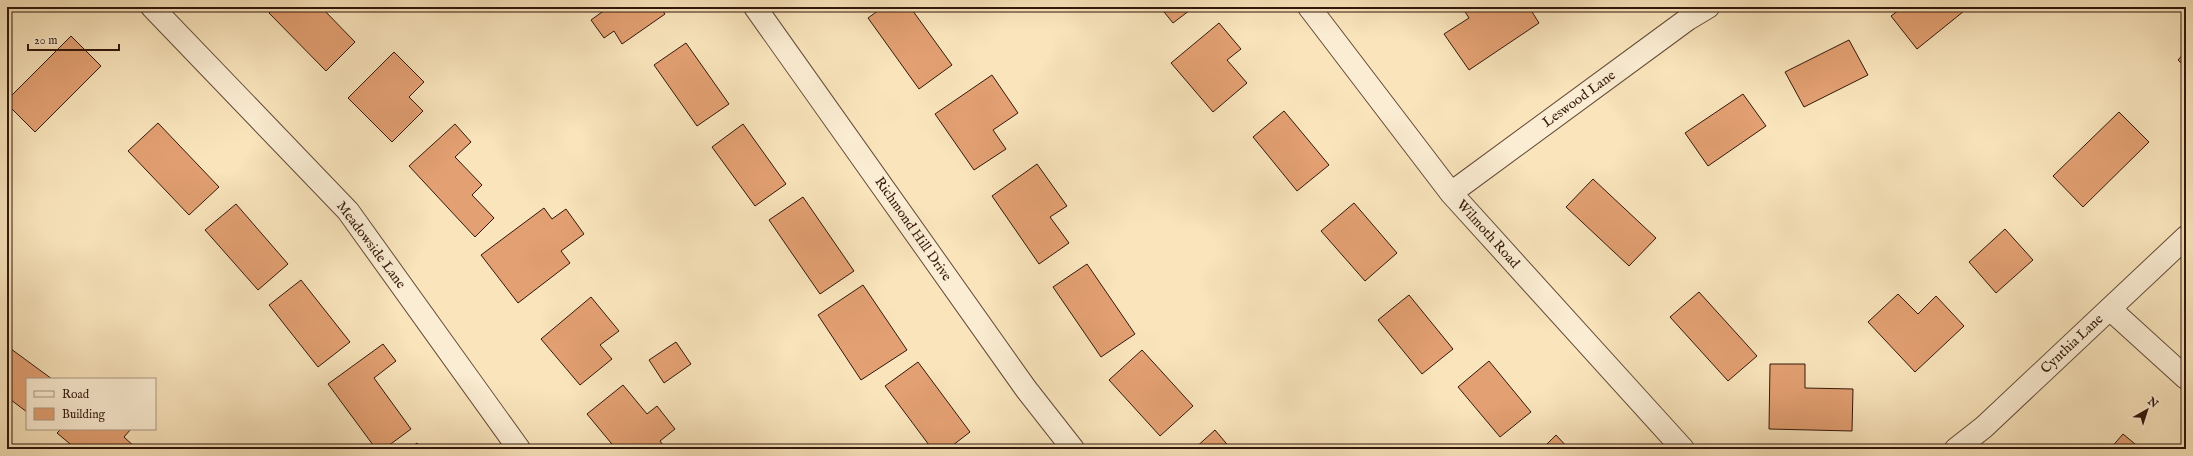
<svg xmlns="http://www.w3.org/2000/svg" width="2193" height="456" viewBox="0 0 2193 456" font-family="'IM FELL English',serif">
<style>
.building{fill:#e3a072;stroke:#32170b}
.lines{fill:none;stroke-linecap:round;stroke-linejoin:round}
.minor-casing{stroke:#644a37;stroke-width:24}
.minor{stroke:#fbedd3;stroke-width:22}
.labels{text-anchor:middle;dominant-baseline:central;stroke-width:3;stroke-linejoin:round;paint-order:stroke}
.street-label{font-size:14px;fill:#32170b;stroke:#fbedd3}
</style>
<rect width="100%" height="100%" fill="#f9e4bb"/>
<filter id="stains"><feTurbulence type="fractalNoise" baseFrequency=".005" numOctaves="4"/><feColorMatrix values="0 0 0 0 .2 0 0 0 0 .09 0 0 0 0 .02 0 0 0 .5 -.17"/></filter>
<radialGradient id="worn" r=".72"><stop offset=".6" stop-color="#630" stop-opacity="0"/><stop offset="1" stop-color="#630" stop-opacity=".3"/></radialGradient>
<!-- building -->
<path class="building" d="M 275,7 L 321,7 L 355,42 L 326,71 L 269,13 Z
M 609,7 L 660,7 L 665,14 L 622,44 L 614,31 L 604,38 L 591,20 Z
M 883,7 L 910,7 L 952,65 L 919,89 L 868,18 Z
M 1160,7 L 1194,7 L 1173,23 Z
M 1462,7 L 1529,7 L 1539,23 L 1469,70 L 1444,34 L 1469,18 Z
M 1903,7 L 1969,7 L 1917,49 L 1891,16 Z
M 1219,23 L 1241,49 L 1227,60 L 1247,83 L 1213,112 L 1171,63 Z
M 71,36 L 101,66 L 35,132 L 7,104 L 7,100 Z
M 1849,40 L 1868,75 L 1804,107 L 1785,72 Z
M 686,43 L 729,104 L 697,126 L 654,65 Z
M 2186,51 L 2186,68 L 2178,60 Z
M 394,52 L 424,82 L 409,97 L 423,111 L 392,142 L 348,98 Z
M 992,75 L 1018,113 L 993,130 L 1006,149 L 974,170 L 935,114 Z
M 1743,94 L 1766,126 L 1708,166 L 1685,133 Z
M 1284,111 L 1329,165 L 1297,191 L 1253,137 Z
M 2119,112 L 2149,142 L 2083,207 L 2053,176 Z
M 158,123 L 219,187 L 189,215 L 128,151 Z
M 455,124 L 471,142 L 455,157 L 482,185 L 472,195 L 494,218 L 475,237 L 409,166 Z
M 743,124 L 786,184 L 755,206 L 712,147 Z
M 1037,164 L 1067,206 L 1050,217 L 1069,243 L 1039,264 L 992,196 Z
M 1593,179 L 1656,238 L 1629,266 L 1566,207 Z
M 803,197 L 854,271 L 820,294 L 769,220 Z
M 1354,203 L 1397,253 L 1365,281 L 1321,231 Z
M 236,204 L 288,264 L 258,290 L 205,230 Z
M 544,208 L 552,219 L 566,209 L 584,234 L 561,251 L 570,263 L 518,303 L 481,255 Z
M 2005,229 L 2033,260 L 1996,293 L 1969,262 Z
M 1087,264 L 1135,334 L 1101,357 L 1053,287 Z
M 301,280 L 350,342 L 318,367 L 269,305 Z
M 863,285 L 907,350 L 861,380 L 818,315 Z
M 1699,292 L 1757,356 L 1728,381 L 1670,317 Z
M 1898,294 L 1918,314 L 1936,296 L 1964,326 L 1915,372 L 1868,322 Z
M 1409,295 L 1453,349 L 1422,374 L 1378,320 Z
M 591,297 L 619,331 L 600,345 L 612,359 L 580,385 L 541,339 Z
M 676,342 L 691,364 L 664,383 L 649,360 Z
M 383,344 L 396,361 L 374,378 L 411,429 L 384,449 L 376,449 L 328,384 Z
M 7,346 L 52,379 L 27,379 L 27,412 L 7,397 Z
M 1142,350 L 1193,406 L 1160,436 L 1109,380 Z
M 1489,361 L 1531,412 L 1500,437 L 1458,387 Z
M 918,362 L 970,432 L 948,449 L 932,449 L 885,386 Z
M 1770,364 L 1805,364 L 1805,388 L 1853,389 L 1852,431 L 1769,429 Z
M 623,385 L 647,414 L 657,406 L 675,429 L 660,441 L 666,449 L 616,449 L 587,414 Z
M 61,429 L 131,429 L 124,437 L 137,449 L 76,449 L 57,433 Z
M 1215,430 L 1231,449 L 1194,449 Z
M 2123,434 L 2141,449 L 2110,449 Z
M 1556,435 L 1569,449 L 1542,449 Z
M 417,443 L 421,449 L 409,449 Z"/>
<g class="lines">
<defs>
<path id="minor" d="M 152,7 L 348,211 L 519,449
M 755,7 L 1026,389 L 1073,449
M 1309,7 L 1451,193 L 1683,449
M 1451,193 L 1688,19 L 1708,7
M 2110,309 L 2186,378
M 1956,449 L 1984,427 L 2186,237"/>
</defs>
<!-- minor casing -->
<use href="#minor" class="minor-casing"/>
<!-- minor -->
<use href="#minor" class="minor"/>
</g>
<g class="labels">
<!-- street labels -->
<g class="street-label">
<text transform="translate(1579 99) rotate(-36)">Leswood Lane</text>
<text transform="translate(913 229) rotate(55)">Richmond Hill Drive</text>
<text transform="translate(1488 234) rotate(48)">Wilmoth Road</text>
<text transform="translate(371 245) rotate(53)">Meadowside Lane</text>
<text transform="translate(2072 344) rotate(-43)">Cynthia Lane</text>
</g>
</g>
<!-- margin -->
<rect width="2193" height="456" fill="none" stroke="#f9e4bb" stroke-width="24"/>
<rect x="8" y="8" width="2177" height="440" fill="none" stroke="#32170b" stroke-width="2"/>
<rect x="12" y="12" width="2169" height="432" fill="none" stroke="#32170b"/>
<!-- legend -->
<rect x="26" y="378" width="130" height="52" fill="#fbedd3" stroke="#ab9783"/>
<rect x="34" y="391" width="20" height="6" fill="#fbedd3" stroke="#ab9783"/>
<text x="62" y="398" font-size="12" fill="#32170b">Road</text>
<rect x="34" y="408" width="20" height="12" fill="#e3a072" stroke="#ab9783"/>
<text x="62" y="418" font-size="12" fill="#32170b">Building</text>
<!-- north arrow -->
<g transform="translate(2147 410) rotate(39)" stroke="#fbedd3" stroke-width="3" paint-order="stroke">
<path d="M0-3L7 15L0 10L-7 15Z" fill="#32170b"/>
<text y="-6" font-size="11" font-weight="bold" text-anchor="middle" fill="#32170b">N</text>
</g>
<!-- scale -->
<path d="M28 44v6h91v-6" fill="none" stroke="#32170b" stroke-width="2"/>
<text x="34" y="44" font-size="12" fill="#32170b" stroke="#fbedd3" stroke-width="3" paint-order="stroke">20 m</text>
<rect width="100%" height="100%" filter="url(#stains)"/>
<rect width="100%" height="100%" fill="url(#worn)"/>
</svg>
